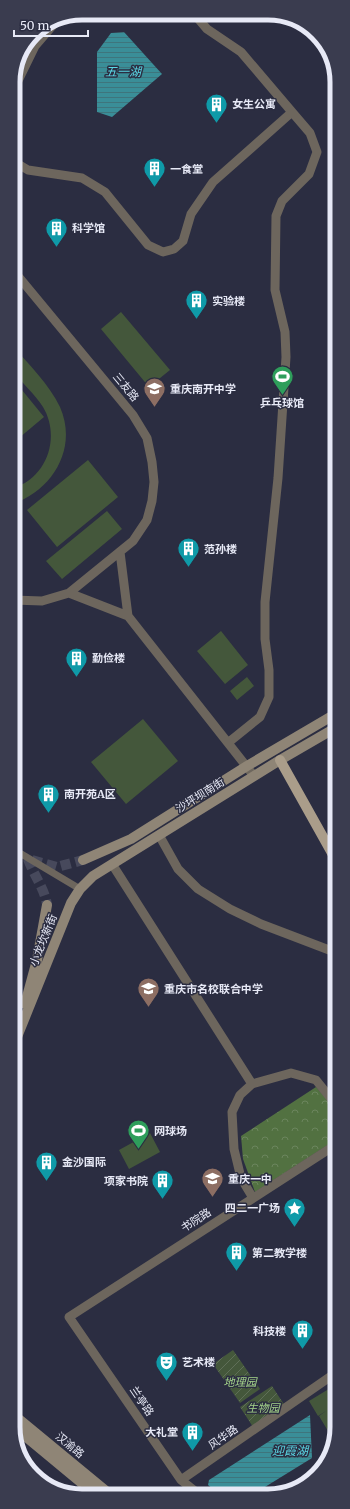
<svg xmlns="http://www.w3.org/2000/svg" width="350" height="1509" viewBox="0 0 350 1509" font-family="Merriweather,'Noto Sans SC',serif">
<style>
.grass{fill:#44573b}
.forest{fill:url(#forest-crowns)}
.garden{fill:url(#garden-furrows)}
.water{fill:url(#water-rules)}
.lines{fill:none;stroke-linecap:round;stroke-linejoin:round}
.secondary-tunnel{stroke:#47495c;stroke-width:10;stroke-dasharray:10 5;stroke-linecap:butt}
.pedestrian{stroke:#6d665d;stroke-width:7}
.minor{stroke:#6d665d;stroke-width:9}
.secondary{stroke:#8f8576;stroke-width:10}
.primary{stroke:#aa9d8a;stroke-width:10}
.labels{text-anchor:middle;dominant-baseline:central;stroke-width:3;stroke-linejoin:round;paint-order:stroke}
.poi-label{font-size:11px;font-weight:bold;fill:#e7e9f6;stroke:#2b2d41;text-anchor:start}
.street-label{font-size:11px;fill:#e7e9f6;stroke:#2b2d41}
.park-label{font-size:11px;font-style:italic;fill:#a4d38a;stroke:#2b2d41}
.water-label{font-size:12px;font-style:italic;fill:#5ad7e6;stroke:#2b2d41}
.rim{fill:none;stroke:#e7e9f6;stroke-width:5}
</style>
<defs>
<pattern id="forest-crowns" width="20" height="18" patternUnits="userSpaceOnUse"><rect width="20" height="18" fill="#527141"/><path d="M2 6a3 3 0 1 1 6 0M12 15a3 3 0 1 1 6 0" fill="none" stroke="#6b855d"/></pattern>
<pattern id="garden-furrows" width="10" height="10" patternUnits="userSpaceOnUse"><rect width="10" height="10" fill="#44573b"/><path d="M-1 1l2-2M0 10L10 0M9 11l2-2" fill="none" stroke="#5f6f58"/></pattern>
<pattern id="water-rules" width="6" height="5" patternUnits="userSpaceOnUse"><rect width="6" height="5" fill="#3a8e98"/><path d="M0 2.5h6" fill="none" stroke="#3e757d"/></pattern>
</defs>
<rect width="100%" height="100%" fill="#2b2d41"/>
<!-- grass -->
<path class="grass" d="M 121,312 L 170,370 L 149,387 L 101,329 Z
M 13,346 C 29,365 49,384 60,407 C 78,448 53,490 13,504 L 13,488 C 47,478 61,437 43,407 C 35,394 22,384 14,371 C 11,365 13,353 13,346 Z
M 13,379 L 44,417 L 13,443 Z
M 88,460 L 118,497 L 57,547 L 27,510 Z
M 107,511 L 122,529 L 62,579 L 46,561 Z
M 221,631 L 248,665 L 225,684 L 197,651 Z
M 247,677 L 254,686 L 237,700 L 230,691 Z
M 143,719 L 178,761 L 126,804 L 91,762 Z
M 150,1133 L 160,1152 L 129,1169 L 119,1150 Z
M 337,1384 L 337,1425 L 328,1431 L 319,1416 L 326,1411 L 318,1416 L 309,1401 Z"/>
<!-- forest -->
<path class="forest" d="M 316,1087 L 337,1111 L 337,1139 L 255,1192 L 243,1159 L 241,1136 Z"/>
<!-- garden -->
<path class="garden" d="M 233,1350 L 260,1389 L 240,1403 L 213,1364 Z
M 272,1386 L 287,1409 L 255,1430 L 240,1407 Z"/>
<!-- water -->
<path class="water" d="M 124,32 L 162,74 L 112,117 L 97,112 L 97,52 L 111,33 Z
M 310,1415 L 312,1458 L 252,1495 L 220,1495 L 208,1485 L 209,1480 Z"/>
<g class="lines">
<!-- secondary-tunnel -->
<path class="secondary-tunnel" d="M 28,859 C 33,874 45,889 47,905
M 32,860 L 57,867 L 83,860"/>
<!-- pedestrian -->
<path class="pedestrian" d="M 13,849 L 80,889"/>
<!-- minor -->
<path class="minor" d="M 196,16 L 207,29 L 241,52 L 292,112
M 13,91 L 35,46 L 59,18
M 13,161 L 28,170 L 82,178 L 105,192 L 148,245 L 163,252 L 174,249 L 183,241 L 191,214 L 213,182 L 292,112 L 310,133 L 317,152 L 309,174 L 282,201 L 276,216 L 275,290 L 285,332 L 286,357 L 278,478 L 265,602 L 265,639 L 269,670 L 269,697 L 260,717 L 229,742
M 13,270 L 133,415 L 147,438 L 152,462 L 154,482 L 152,501 L 147,520 L 133,541 L 69,593 L 42,601 L 13,600
M 120,552 L 128,616
M 69,593 L 128,616 L 254,776
M 159,835 L 178,869 L 198,889 L 230,909 L 261,924 L 337,953
M 112,864 L 252,1084
M 253,1198 L 241,1178 L 234,1149 L 232,1112 L 240,1095 L 252,1084 L 291,1073 L 316,1080 L 337,1106
M 181,1480 L 337,1372
M 200,1495 L 181,1480 L 69,1317 L 337,1144"/>
<!-- secondary -->
<path class="secondary" d="M 83,860 L 131,839 L 247,766 L 337,713
M 25,1004 L 37,960 L 47,905
M 13,1047 L 71,903 L 80,889 L 93,876 L 280,760 L 337,727
M 14,1415 L 111,1495
M 14,1427 L 96,1495"/>
<!-- primary -->
<path class="primary" d="M 280,760 L 337,862"/>
</g>
<!-- icons -->
<defs>
<symbol id="building-pin" viewBox="-11 -11 22 30"><path d="M0 17L-7.5 6A9.5 9.5 0 1 1 7.5 6Z" fill="#0f9aa8" stroke="#2b2d41"/><path d="M-4-6H4V6H1V3H-1V6H-4ZM-2.5-4.3h1.7v1.8h-1.7ZM.8-4.3h1.7v1.8H.8ZM-2.5-1h1.7V.8h-1.7ZM.8-1h1.7V.8H.8Z" fill="#fff"/></symbol>
<symbol id="stadium-pin" viewBox="-11 -11 22 30"><path d="M0 17L-7.5 6A9.5 9.5 0 1 1 7.5 6Z" fill="#2e9e5b" stroke="#2b2d41"/><path d="M0-5a6.5 5 0 1 0 0 10a6.5 5 0 1 0 0-10ZM-3.5-1.8h7v3.6h-7Z" fill="#fff"/></symbol>
<symbol id="school-pin" viewBox="-11 -11 22 30"><path d="M0 17L-7.5 6A9.5 9.5 0 1 1 7.5 6Z" fill="#8d6e63" stroke="#2b2d41"/><path d="M0-5L7-2L0 1L-7-2ZM-4 1L0 2.5L4 1V4Q0 6-4 4Z" fill="#fff"/></symbol>
<symbol id="sight-pin" viewBox="-11 -11 22 30"><path d="M0 17L-7.5 6A9.5 9.5 0 1 1 7.5 6Z" fill="#0f9aa8" stroke="#2b2d41"/><path d="M0-6L1.8-2.2L6-1.7L2.9 1.2L3.7 5.4L0 3.3L-3.7 5.4L-2.9 1.2L-6-1.7L-1.8-2.2Z" fill="#fff"/></symbol>
<symbol id="theatre-pin" viewBox="-11 -11 22 30"><path d="M0 17L-7.5 6A9.5 9.5 0 1 1 7.5 6Z" fill="#0f9aa8" stroke="#2b2d41"/><path d="M-5-5.5Q0-4 5-5.5V0Q5 5 0 6Q-5 5-5 0ZM-3.3-2.5H-1v1.5H-3.3ZM1-2.5H3.3v1.5H1ZM-2.8 1Q0 5.5 2.8 1Z" fill="#fff"/></symbol>
</defs>
<g fill-rule="evenodd">
<use href="#building-pin" x="204" y="92" width="25" height="34"/>
<use href="#building-pin" x="142" y="156" width="25" height="34"/>
<use href="#building-pin" x="44" y="216" width="25" height="34"/>
<use href="#building-pin" x="184" y="288" width="25" height="34"/>
<use href="#stadium-pin" x="270" y="364" width="25" height="34"/>
<use href="#school-pin" x="142" y="376" width="25" height="34"/>
<use href="#building-pin" x="176" y="536" width="25" height="34"/>
<use href="#building-pin" x="64" y="646" width="25" height="34"/>
<use href="#building-pin" x="36" y="782" width="25" height="34"/>
<use href="#school-pin" x="136" y="976" width="25" height="34"/>
<use href="#stadium-pin" x="126" y="1118" width="25" height="34"/>
<use href="#building-pin" x="34" y="1150" width="25" height="34"/>
<use href="#school-pin" x="200" y="1166" width="25" height="34"/>
<use href="#building-pin" x="150" y="1168" width="25" height="34"/>
<use href="#sight-pin" x="282" y="1196" width="25" height="34"/>
<use href="#building-pin" x="224" y="1240" width="25" height="34"/>
<use href="#building-pin" x="290" y="1318" width="25" height="34"/>
<use href="#theatre-pin" x="154" y="1350" width="25" height="34"/>
<use href="#building-pin" x="180" y="1420" width="25" height="34"/>
</g>
<g class="labels">
<!-- poi labels -->
<g class="poi-label">
<text x="232" y="104">女生公寓</text>
<text x="170" y="169">一食堂</text>
<text x="72" y="228">科学馆</text>
<text x="212" y="301">实验楼</text>
<text x="170" y="389">重庆南开中学</text>
<text x="282" y="403" text-anchor="middle">乒乓球馆</text>
<text x="204" y="549">范孙楼</text>
<text x="92" y="658">勤俭楼</text>
<text x="64" y="794">南开苑A区</text>
<text x="164" y="989">重庆市名校联合中学</text>
<text x="154" y="1131">网球场</text>
<text x="62" y="1162">金沙国际</text>
<text x="228" y="1179">重庆一中</text>
<text x="148" y="1181" text-anchor="end">项家书院</text>
<text x="280" y="1208" text-anchor="end">四二一广场</text>
<text x="252" y="1253">第二教学楼</text>
<text x="286" y="1331" text-anchor="end">科技楼</text>
<text x="182" y="1362">艺术楼</text>
<text x="178" y="1432" text-anchor="end">大礼堂</text>
</g>
<!-- street labels -->
<g class="street-label">
<text transform="translate(126 387) rotate(50)">三友路</text>
<text transform="translate(200 795) rotate(-32)">沙坪坝南街</text>
<text transform="translate(43 940) rotate(-68)">小龙坎新街</text>
<text transform="translate(196 1220) rotate(-33)">书院路</text>
<text transform="translate(142 1401) rotate(56)">兰亭路</text>
<text transform="translate(223 1437) rotate(-35)">风华路</text>
<text transform="translate(70 1445) rotate(40)">汉渝路</text>
</g>
<!-- park labels -->
<g class="park-label">
<text x="240" y="1382">地理园</text>
<text x="263" y="1408">生物园</text>
</g>
<!-- water labels -->
<g class="water-label">
<text x="123" y="71">五一湖</text>
<text x="290" y="1450">迎霞湖</text>
</g>
</g>
<!-- crop -->
<path d="M0 0H350V1509H0ZM82 20H268A62 62 0 0 1 330 82V1427A62 62 0 0 1 268 1489H82A62 62 0 0 1 20 1427V82A62 62 0 0 1 82 20Z" fill="#3a3c4f" fill-rule="evenodd"/>
<path class="rim" d="M82 20H268A62 62 0 0 1 330 82V1427A62 62 0 0 1 268 1489H82A62 62 0 0 1 20 1427V82A62 62 0 0 1 82 20Z"/>
<!-- scale -->
<path d="M14 30v6h74v-6" fill="none" stroke="#e7e9f6" stroke-width="2"/>
<text x="20" y="30" font-size="12" fill="#e7e9f6" stroke="#2b2d41" stroke-width="3" paint-order="stroke">50 m</text>
</svg>
